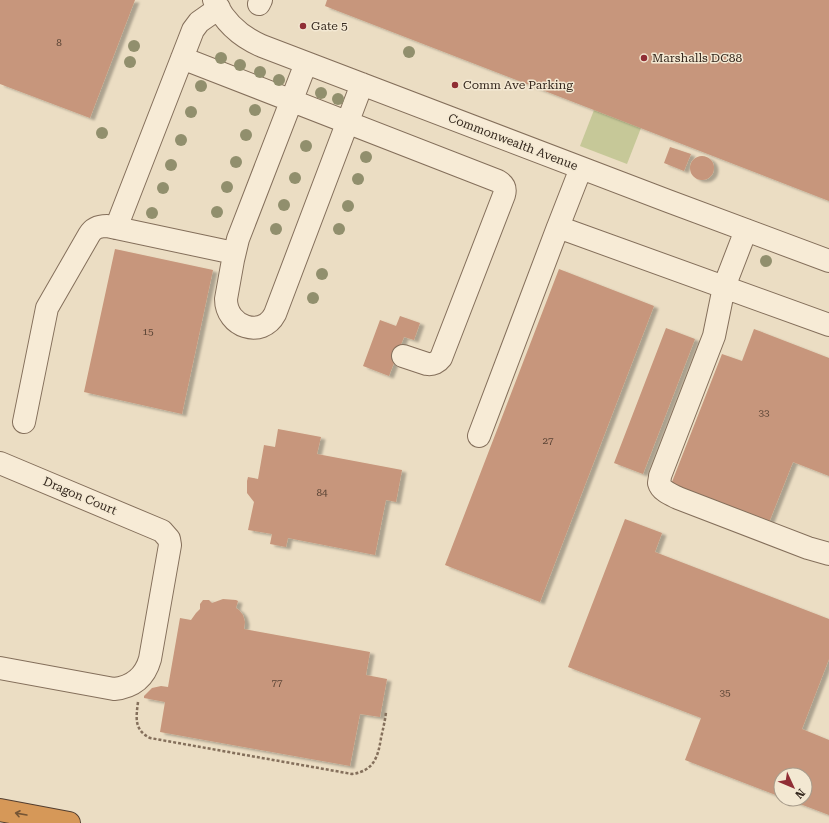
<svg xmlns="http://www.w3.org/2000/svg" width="829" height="823" viewBox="0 0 829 823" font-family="'Roboto Serif',serif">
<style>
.green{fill:#c6c898}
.building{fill:#c7967b;filter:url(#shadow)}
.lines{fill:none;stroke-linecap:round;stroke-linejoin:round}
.minor-casing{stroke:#846f5b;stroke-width:24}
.highway-casing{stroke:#523d2f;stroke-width:24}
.path{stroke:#846f5b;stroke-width:2.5;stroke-dasharray:3 2;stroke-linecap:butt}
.minor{stroke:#f7ebd6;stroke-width:22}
.highway{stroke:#d69858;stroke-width:22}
.tree{fill:#918f6d}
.oneway{stroke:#755535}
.poi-dot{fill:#902e35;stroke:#f3e8d2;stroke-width:1.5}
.labels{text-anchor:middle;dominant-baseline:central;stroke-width:3;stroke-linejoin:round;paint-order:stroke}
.number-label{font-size:10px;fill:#5a4435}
.poi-label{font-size:12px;fill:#35281e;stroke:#f3e8d2;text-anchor:start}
.street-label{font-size:12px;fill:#35281e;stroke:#f3e8d2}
</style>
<defs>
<filter id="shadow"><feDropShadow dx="4.5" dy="2.5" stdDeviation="1" flood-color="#0004"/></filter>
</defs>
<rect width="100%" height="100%" fill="#ebddc3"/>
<!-- green -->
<path class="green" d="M 594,110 L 641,128 L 627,164 L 580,146 Z"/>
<!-- building -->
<path class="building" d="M 0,0 L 135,0 L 90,118 L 0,84 Z
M 327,0 L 829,0 L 829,201 L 325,6 Z
M 670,147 L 691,154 L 684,171 L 664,163 Z
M690 168a12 12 0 1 1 24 0a12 12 0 1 1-24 0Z
M 115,249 L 213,270 L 182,414 L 84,392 Z
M 559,269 L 654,306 L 540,602 L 445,565 Z
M 400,316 L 420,323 L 414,340 L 404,337 L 389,376 L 363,366 L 380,320 L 396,326 Z
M 666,328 L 695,339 L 643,474 L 614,463 Z
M 754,329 L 829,358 L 829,476 L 793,462 L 768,525 L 670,487 L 722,354 L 742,361 Z
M 278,429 L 321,437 L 317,454 L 402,470 L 396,502 L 386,500 L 375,555 L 288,538 L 286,547 L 270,544 L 272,534 L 248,530 L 254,502 L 247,493 L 247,481 L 248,477 L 258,479 L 264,445 L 275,447 Z
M 625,519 L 662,533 L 655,552 L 829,619 L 829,659 L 802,729 L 829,740 L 829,815 L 787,799 L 805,799 L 805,775 L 781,775 L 781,797 L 685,760 L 701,718 L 568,667 Z
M 223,599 L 236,600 L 238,601 L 236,608 L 239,610 L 243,615 L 245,622 L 244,629 L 370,652 L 366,675 L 387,679 L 380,717 L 360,714 L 350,766 L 160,732 L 165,702 L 144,698 L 144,696 L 152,688 L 161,686 L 168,687 L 180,618 L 191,620 L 196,613 L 200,609 L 200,604 L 203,600 L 209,600 L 212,603 Z"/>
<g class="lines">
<defs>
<path id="minor" d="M 214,0 C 224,22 241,37 262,46 L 668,201 L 829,261
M 259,4 L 261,0
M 182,58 L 498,181 C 503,184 506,188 504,195 L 441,358 C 438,362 433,365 427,364 L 403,356
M 306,63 L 238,239 L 233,260 L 226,299 C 226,327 262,339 275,314 L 362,84
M 581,168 L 558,227 L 829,325
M 116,228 L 193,30 L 199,22 L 219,8
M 746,230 L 724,287 L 714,336 L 660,476 C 660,478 659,482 659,483 C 661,491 672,495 678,498 L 808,548 L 829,554
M 24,422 L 47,308 L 89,235 C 93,228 99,226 107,226 L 234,253
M 479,436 L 558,227
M 0,463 L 162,531 L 169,539 L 170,545 L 150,659 C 145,677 133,687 114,689 L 0,668"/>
<path id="highway" d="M 0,810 L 69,823"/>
</defs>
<!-- minor casing -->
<use href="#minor" class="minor-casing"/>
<!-- highway casing -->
<use href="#highway" class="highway-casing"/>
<!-- path -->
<path class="path" d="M 138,702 C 136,718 134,730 150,738 L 352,774 C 374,771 378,757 381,738 C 383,729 385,721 386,712"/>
<!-- minor -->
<use href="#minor" class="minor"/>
<!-- highway -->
<use href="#highway" class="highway"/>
</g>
<!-- trees -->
<g class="tree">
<circle cx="134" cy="46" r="6"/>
<circle cx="409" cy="52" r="6"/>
<circle cx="221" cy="58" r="6"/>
<circle cx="130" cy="62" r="6"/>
<circle cx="240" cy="65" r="6"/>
<circle cx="260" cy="72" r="6"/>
<circle cx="279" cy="80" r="6"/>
<circle cx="201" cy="86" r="6"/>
<circle cx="321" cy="93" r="6"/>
<circle cx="338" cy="99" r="6"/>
<circle cx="255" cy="110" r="6"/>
<circle cx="191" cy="112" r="6"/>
<circle cx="102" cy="133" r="6"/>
<circle cx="246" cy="135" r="6"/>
<circle cx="181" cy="140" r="6"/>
<circle cx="306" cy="146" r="6"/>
<circle cx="366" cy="157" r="6"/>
<circle cx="236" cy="162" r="6"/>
<circle cx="171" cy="165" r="6"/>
<circle cx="295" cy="178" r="6"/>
<circle cx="358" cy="179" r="6"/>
<circle cx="227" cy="187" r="6"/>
<circle cx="163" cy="188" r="6"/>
<circle cx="284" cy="205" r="6"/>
<circle cx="348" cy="206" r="6"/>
<circle cx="217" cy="212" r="6"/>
<circle cx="152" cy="213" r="6"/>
<circle cx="276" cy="229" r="6"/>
<circle cx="339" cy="229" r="6"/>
<circle cx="766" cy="261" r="6"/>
<circle cx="322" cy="274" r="6"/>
<circle cx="313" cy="298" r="6"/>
</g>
<!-- one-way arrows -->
<defs><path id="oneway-shaft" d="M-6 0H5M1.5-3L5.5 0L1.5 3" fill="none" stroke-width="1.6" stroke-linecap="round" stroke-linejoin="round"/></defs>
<use class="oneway" href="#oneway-shaft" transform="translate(21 814) rotate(-170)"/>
<!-- markers -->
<g class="poi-dot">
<circle cx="303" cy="26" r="4"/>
<circle cx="644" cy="58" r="4"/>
<circle cx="455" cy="85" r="4"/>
</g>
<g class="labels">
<!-- number labels -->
<g class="number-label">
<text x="59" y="42">8</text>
<text x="148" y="331">15</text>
<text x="764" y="412">33</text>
<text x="548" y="440">27</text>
<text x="322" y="492">84</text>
<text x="277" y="682">77</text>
<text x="725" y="692">35</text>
</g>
<!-- poi labels -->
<g class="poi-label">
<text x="311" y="26">Gate 5</text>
<text x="652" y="58">Marshalls DC88</text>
<text x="463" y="85">Comm Ave Parking</text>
</g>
<!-- street labels -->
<g class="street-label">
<text transform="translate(513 142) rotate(21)">Commonwealth Avenue</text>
<text transform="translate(80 496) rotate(23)">Dragon Court</text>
</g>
</g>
<!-- north arrow -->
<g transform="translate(793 787) rotate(134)"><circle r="19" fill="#f3e8d2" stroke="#a79b8a"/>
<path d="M0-3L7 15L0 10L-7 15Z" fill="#902e35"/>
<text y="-6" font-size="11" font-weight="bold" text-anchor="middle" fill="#35281e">N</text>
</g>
</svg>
